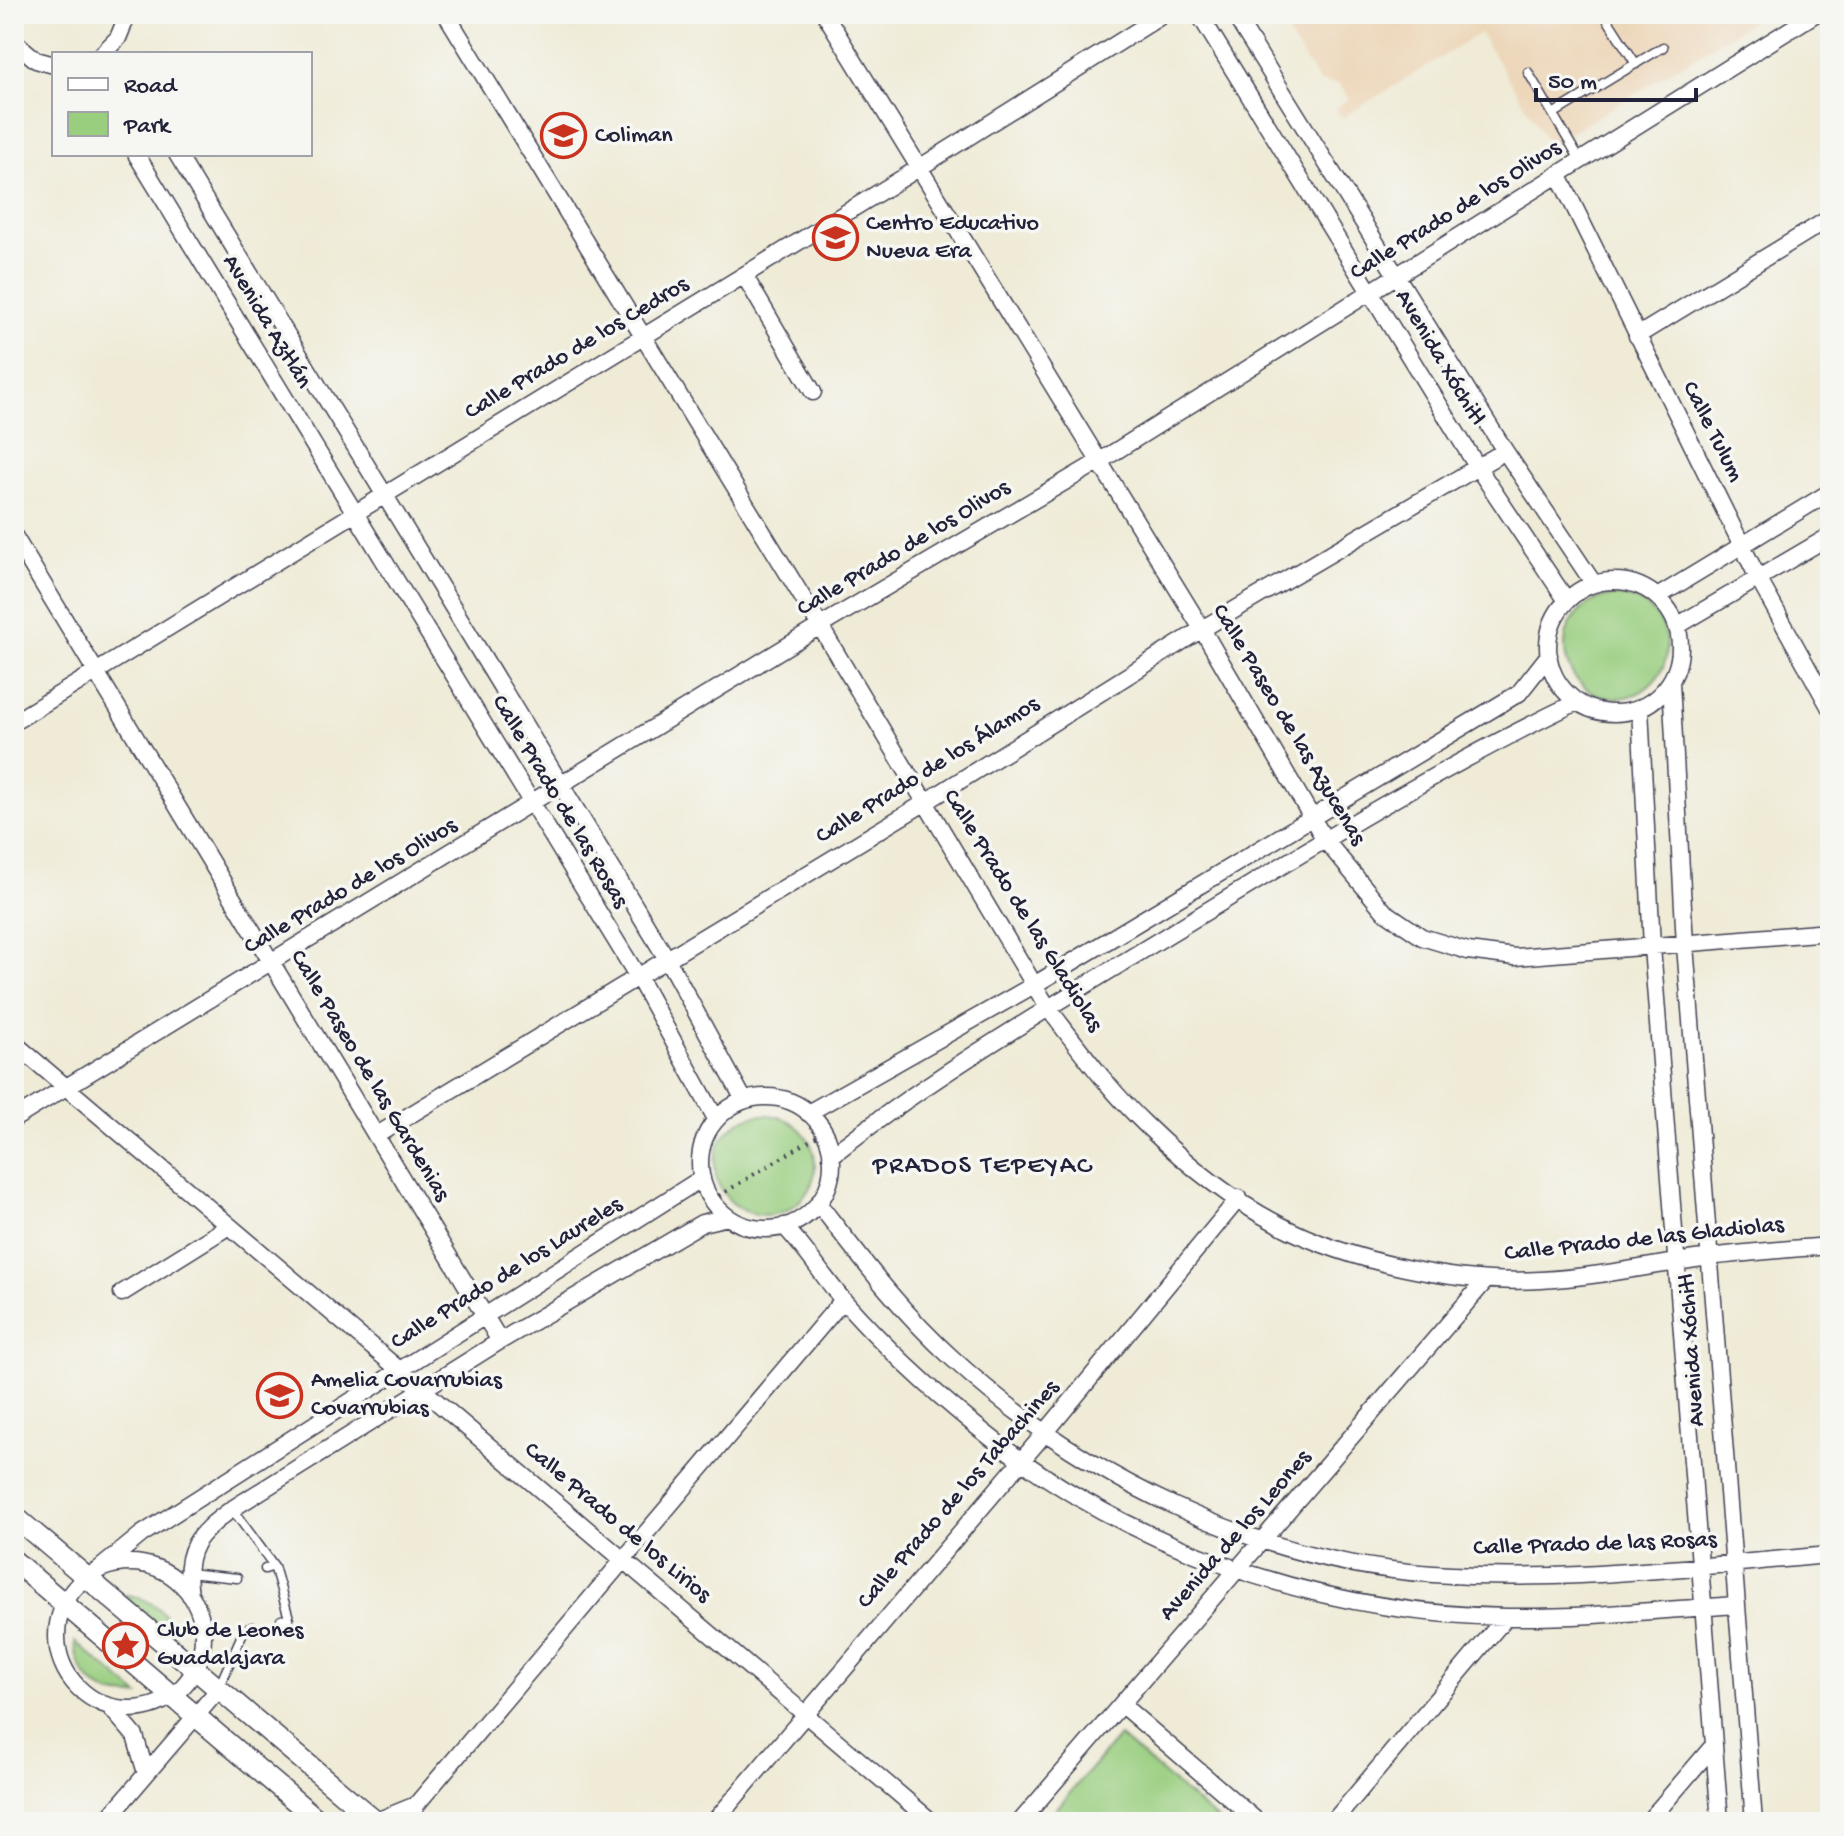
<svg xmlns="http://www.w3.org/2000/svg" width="1844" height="1836" viewBox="0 0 1844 1836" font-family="'Gochi Hand',sans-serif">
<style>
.built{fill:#edd7ba}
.green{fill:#99ce7f;stroke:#5e785d;stroke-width:2}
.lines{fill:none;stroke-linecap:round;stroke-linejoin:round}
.service-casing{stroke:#414052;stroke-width:11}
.minor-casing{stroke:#414052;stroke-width:19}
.tertiary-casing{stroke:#414052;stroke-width:23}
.path{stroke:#414052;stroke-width:4;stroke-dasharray:2 6;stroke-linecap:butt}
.service{stroke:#fff;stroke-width:8}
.minor{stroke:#fff;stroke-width:16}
.tertiary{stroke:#fff;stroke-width:20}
.labels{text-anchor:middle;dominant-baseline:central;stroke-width:7;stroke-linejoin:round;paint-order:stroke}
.poi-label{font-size:24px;fill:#22223b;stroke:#f6f6f2;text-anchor:start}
.street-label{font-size:24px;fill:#22223b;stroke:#f6f6f2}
.neighbourhood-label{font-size:26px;letter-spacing:2px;fill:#22223b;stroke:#f6f6f2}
</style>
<rect width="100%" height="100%" fill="#f6f6f2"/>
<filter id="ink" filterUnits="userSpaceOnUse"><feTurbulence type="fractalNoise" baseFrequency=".0125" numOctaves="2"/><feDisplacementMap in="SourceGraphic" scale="16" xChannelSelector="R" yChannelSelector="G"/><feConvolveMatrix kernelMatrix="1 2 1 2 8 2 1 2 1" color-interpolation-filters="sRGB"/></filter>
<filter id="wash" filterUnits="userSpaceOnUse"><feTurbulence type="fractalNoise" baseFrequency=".006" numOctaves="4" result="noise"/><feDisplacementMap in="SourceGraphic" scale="32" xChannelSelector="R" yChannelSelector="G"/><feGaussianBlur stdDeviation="1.8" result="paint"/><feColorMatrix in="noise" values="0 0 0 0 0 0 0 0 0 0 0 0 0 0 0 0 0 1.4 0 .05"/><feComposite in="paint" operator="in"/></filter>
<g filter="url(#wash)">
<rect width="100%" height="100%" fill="#efebd7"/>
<!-- built -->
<path class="built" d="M 1276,14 L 1764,14 L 1550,146 L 1480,33 L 1342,118 L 1335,108 L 1349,99 L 1339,84 L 1319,82 Z"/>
<!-- green -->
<path class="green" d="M1565 647a51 51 0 1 1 102 0a51 51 0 1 1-102 0Z
M715 1165a50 50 0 1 1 100 0a50 50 0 1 1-100 0Z
M 129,1595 C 157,1601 171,1616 177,1644 L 116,1596 Z
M 75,1642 L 139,1695 C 102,1700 77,1679 75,1642 Z
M 1119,1736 L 1220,1822 L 1045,1822 Z"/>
</g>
<g filter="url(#ink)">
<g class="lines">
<defs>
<path id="service" d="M 1604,14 L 1636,64
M 1528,72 L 1580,160
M 1553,114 L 1663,47
M 232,1509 L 274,1566
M 265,1569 L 274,1566 L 289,1618 L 281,1620
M 188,1573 L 237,1578
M 218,1689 L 244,1630 L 253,1627"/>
<path id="minor" d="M 446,14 L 820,626 L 1048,1008 C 1079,1048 1109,1090 1146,1125 C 1183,1161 1230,1199 1276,1223 C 1348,1262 1460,1285 1541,1280 C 1597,1277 1653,1265 1709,1257 C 1749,1252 1790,1249 1830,1246
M 825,14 L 1202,629 L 1325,840 L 1384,911 L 1422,937 L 1468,951 L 1515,957 L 1830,932
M 1199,14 L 1478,468 L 1567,601
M 1234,14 L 1505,451 L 1594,584
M 14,41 L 36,60 L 54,65
M 102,54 L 118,38 L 128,14
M 136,154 L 638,977 L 716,1119
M 177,154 L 667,959 L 744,1100
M 1558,174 L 1759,580 L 1830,708
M 744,275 L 813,392
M 1637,336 L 1830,218
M 14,536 L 500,1341
M1548 647a66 66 0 1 1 132 0a66 66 0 1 1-132 0Z
M 1657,597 L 1830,492
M 1677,626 L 1830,536
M 1671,682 L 1685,945 L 1754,1822
M 1640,708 L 1652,947 L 1720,1822
M 14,722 L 919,168 L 1164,14
M 14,1043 L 932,1822
M700 1163a66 66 0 1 1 132 0a66 66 0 1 1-132 0Z
M 808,1113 L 1034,985 L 1519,693 L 1549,655
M 14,1119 L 820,626 L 1100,461 L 1815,14
M 377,1135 L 926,802 L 1202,629 L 1505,451
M 831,1156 C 937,1072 1056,1004 1171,933 C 1304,852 1437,769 1577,702
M 818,1203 C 860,1257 901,1312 952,1358 C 1082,1477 1255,1562 1433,1574 C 1565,1583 1698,1566 1830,1555
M 784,1226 C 807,1250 823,1277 844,1301 C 884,1346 930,1389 976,1426 C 1122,1546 1318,1614 1507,1617 C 1583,1618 1660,1610 1736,1605
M 122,1293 L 229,1226
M57 1636a73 73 0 1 1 146 0a73 73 0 1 1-146 0Z
M 98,1570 L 142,1534 L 702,1178
M 190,1595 C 183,1550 197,1534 232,1509 L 500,1341 L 702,1223 L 728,1217
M 1122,1705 L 1258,1822
M 111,1708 L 135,1736 L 146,1773
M 105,1822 L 218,1690
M 374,1822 L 416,1805
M 412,1822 L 416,1805 L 843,1300
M 714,1822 L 1045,1433 L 1239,1198
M 1020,1822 L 1486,1280
M 1333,1822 L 1506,1617
M 1648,1822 L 1713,1746"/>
<path id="tertiary" d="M 14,1516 L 376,1822
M 14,1561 L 320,1822"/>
</defs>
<!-- service casing -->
<use href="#service" class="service-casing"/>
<!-- minor casing -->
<use href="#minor" class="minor-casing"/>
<!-- tertiary casing -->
<use href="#tertiary" class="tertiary-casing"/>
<!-- path -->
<path class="path" d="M 712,1200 L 824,1132
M 1121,1822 L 1181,1812 L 1193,1822"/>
<!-- service -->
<use href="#service" class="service"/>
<!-- minor -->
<use href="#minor" class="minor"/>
<!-- tertiary -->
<use href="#tertiary" class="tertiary"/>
</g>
</g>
<!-- icons -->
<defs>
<symbol id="school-ring" viewBox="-11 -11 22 22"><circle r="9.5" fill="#f6f6f2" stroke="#c8321e" stroke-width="1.5"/><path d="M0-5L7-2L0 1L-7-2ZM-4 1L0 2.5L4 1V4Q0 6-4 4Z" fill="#c8321e"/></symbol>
<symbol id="sight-ring" viewBox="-11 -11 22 22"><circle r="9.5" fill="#f6f6f2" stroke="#c8321e" stroke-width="1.5"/><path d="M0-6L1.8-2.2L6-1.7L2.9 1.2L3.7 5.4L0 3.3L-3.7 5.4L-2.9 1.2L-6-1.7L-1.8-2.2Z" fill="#c8321e"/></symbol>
</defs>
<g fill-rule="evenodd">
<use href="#school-ring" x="538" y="110" width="51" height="51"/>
<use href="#school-ring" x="810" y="212" width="51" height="51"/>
<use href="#school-ring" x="254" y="1370" width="51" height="51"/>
<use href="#sight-ring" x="100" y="1620" width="51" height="51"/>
</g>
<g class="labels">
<!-- poi labels -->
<g class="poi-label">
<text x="595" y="136">Coliman</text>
<text x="866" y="224">Centro Educativo<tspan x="866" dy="28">Nueva Era</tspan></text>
<text x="311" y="1381">Amelia Covarrubias<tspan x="311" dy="28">Covarrubias</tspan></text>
<text x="157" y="1631">Club de Leones<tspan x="157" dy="28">Guadalajara</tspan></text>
</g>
<!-- street labels -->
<g class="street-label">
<text transform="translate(1456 211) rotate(-32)">Calle Prado de los Olivos</text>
<text transform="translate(266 322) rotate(59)">Avenida Aztlán</text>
<text transform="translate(577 349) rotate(-31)">Calle Prado de los Cedros</text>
<text transform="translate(1439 358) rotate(59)">Avenida Xóchitl</text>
<text transform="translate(1712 432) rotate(63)">Calle Tulum</text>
<text transform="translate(904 549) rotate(-31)">Calle Prado de los Olivos</text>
<text transform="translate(1288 725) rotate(59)">Calle Paseo de las Azucenas</text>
<text transform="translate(928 771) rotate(-32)">Calle Prado de los Álamos</text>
<text transform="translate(559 802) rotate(59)">Calle Prado de las Rosas</text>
<text transform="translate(351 887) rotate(-31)">Calle Prado de los Olivos</text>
<text transform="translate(1022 911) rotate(58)">Calle Prado de las Gladiolas</text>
<text transform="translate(369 1076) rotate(59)">Calle Paseo de las Gardenias</text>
<text transform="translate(1644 1240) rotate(-6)">Calle Prado de las Gladiolas</text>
<text transform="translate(507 1274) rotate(-32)">Calle Prado de los Laureles</text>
<text transform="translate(1693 1350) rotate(-94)">Avenida Xóchitl</text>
<text transform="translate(959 1495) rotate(-49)">Calle Prado de los Tabachines</text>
<text transform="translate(617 1523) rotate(40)">Calle Prado de los Lirios</text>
<text transform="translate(1236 1536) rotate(-49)">Avenida de los Leones</text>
<text transform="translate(1595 1545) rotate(-2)">Calle Prado de las Rosas</text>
</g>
<!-- neighbourhood labels -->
<g class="neighbourhood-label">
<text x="983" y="1167">PRADOS TEPEYAC</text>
</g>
</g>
<!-- margin -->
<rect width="1844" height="1836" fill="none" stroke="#f6f6f2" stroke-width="48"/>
<!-- legend -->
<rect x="52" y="52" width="260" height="104" fill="#f6f6f2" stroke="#a1a1a9" stroke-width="2"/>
<rect x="68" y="78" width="40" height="12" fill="#ffffff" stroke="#a1a1a9" stroke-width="2"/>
<text x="124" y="92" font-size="24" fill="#22223b">Road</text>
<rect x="68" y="112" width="40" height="24" fill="#99ce7f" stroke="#a1a1a9" stroke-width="2"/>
<text x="124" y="132" font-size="24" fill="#22223b">Park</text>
<!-- scale -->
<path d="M1536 88v12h160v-12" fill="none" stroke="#22223b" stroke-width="4"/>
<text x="1548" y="88" font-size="24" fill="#22223b" stroke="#f6f6f2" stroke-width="6" paint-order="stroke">50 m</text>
</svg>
